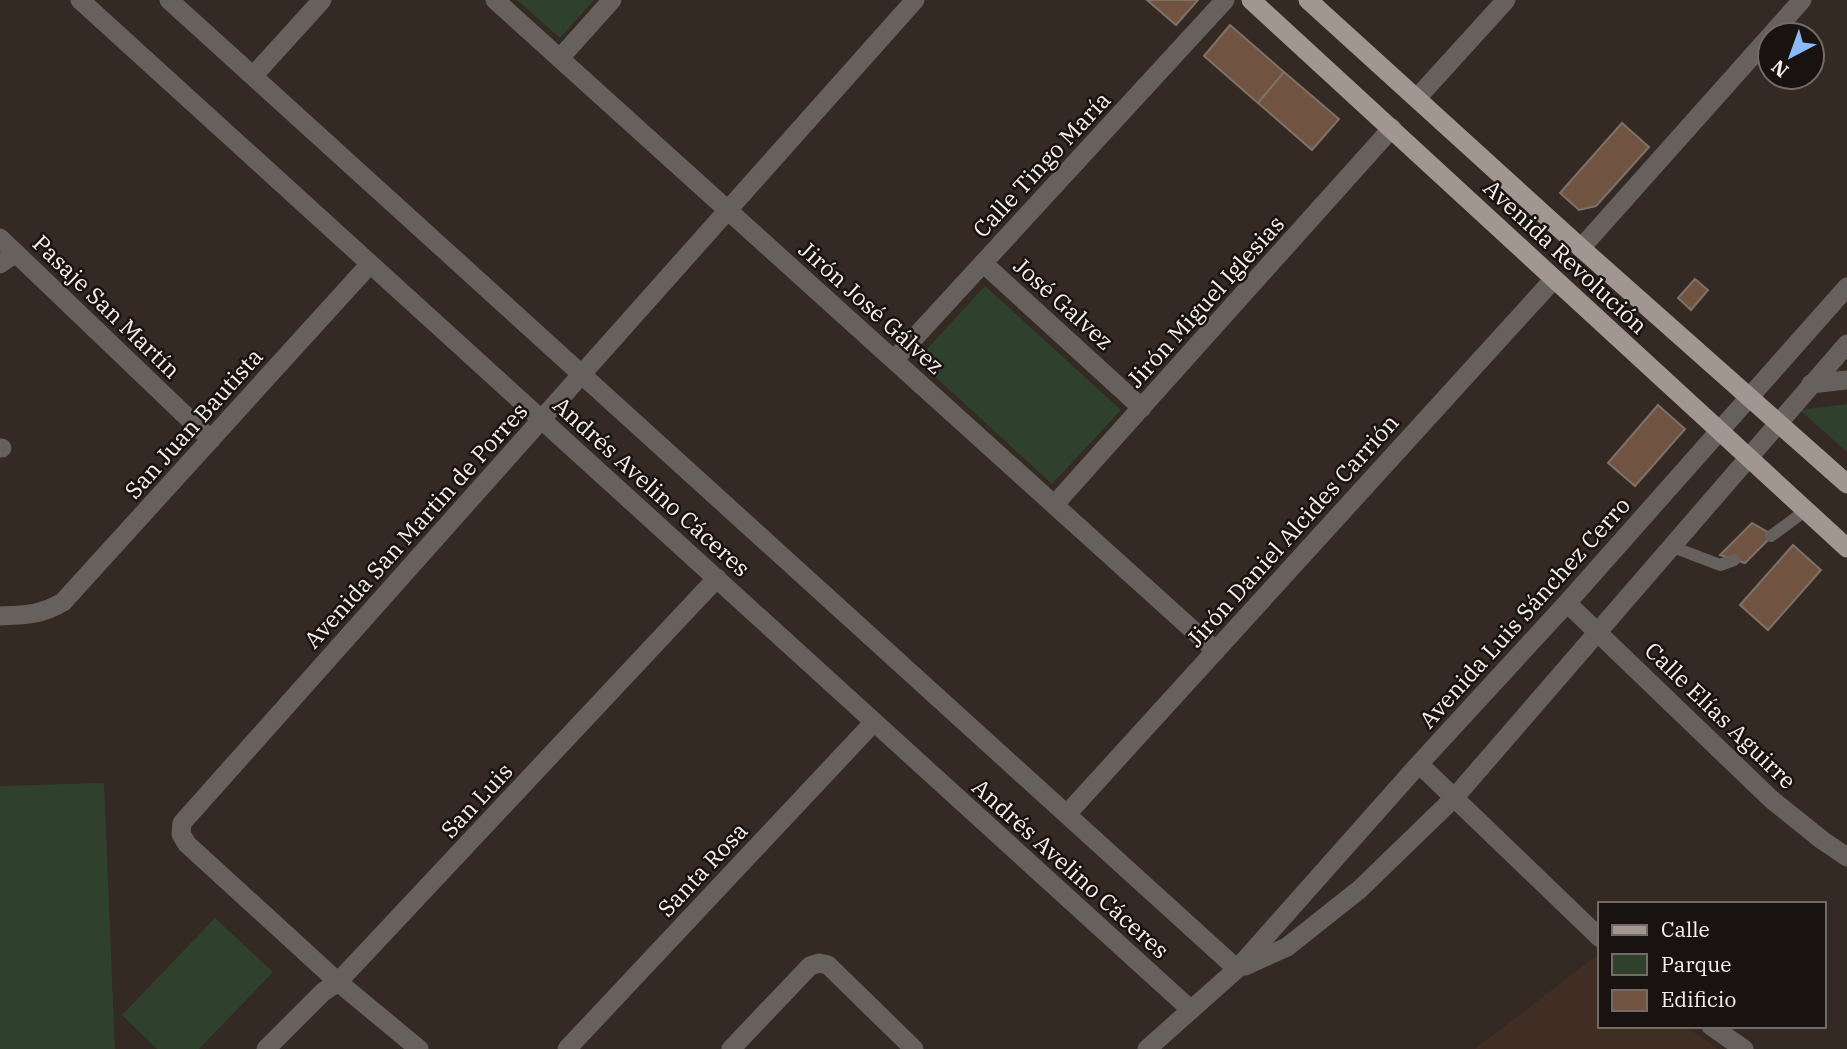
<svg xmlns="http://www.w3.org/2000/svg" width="1847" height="1049" viewBox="0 0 1847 1049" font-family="'IBM Plex Serif',serif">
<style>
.built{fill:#402e25}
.green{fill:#2f412d}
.building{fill:#705441;stroke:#7e7169;stroke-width:2}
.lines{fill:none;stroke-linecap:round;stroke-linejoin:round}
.service{stroke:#67615e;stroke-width:12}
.minor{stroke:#67615e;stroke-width:19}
.primary{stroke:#a29690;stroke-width:19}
.labels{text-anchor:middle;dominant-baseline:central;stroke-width:5;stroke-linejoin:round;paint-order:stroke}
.street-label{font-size:23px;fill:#f8f0ec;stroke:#181310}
</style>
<rect width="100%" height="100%" fill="#342923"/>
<!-- built -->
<path class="built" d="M 1596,956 L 1600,960 L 1600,1026 L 1685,1026 L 1718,1049 L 1475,1049 Z"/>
<!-- green -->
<path class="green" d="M 517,0 L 594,0 L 560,38 Z
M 985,286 L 1121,410 L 1052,484 L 917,360 Z
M 1847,404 L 1847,452 L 1800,410 Z
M 104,783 L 115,1049 L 0,1049 L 0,786 Z
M 215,918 L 273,972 L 199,1049 L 157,1049 L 122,1015 Z"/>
<!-- building -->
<path class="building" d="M 1147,0 L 1198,0 L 1176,25 Z
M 1230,25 L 1284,72 L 1258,103 L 1204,56 Z
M 1284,72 L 1339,119 L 1312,150 L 1258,103 Z
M 1622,123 L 1649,147 L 1596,206 L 1579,210 L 1560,193 Z
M 1695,279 L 1708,290 L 1691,310 L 1678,298 Z
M 1658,405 L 1685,429 L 1635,486 L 1608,463 Z
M 1752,523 L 1773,535 L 1745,563 L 1720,555 Z
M 1793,545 L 1821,570 L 1768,630 L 1740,605 Z"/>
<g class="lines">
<!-- service -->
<path class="service" d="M 1771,536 L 1805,511
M 1673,547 L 1720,565 L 1734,560"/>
<!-- minor -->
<path class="minor" d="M 80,0 L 1190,1009
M 169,0 L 1237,969
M 495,0 L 1216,651
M 1771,35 L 1802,0
M 560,58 L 612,0
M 253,76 L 322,0
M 1417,98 L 1506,0
M 0,238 L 211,440
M 1581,248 L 1770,36
M 983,263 L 1142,408
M 0,264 L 16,253
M 894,360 L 1225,0
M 1811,384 L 1847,380
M 0,448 L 2,448
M 1054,505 L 1392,128
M 1567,603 L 1771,799 L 1822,840 L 1847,857
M 0,616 C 25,615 41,615 63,602 L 370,264
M 1419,764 L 1600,938
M 1067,814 L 1554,279
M 1245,966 L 1287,947 L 1360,889 L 1455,797 L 1847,344
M 1711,1026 L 1744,1049
M 266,1049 L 323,992 L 338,982 L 717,578
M 419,1049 L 338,982 L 187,844 L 181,834 L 182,823 L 915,0
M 567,1049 L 874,722
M 731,1049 L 810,966 L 819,963 L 828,965 L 914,1049
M 1147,1049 L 1237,969 L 1419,764 L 1567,603 L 1847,287"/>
<!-- primary -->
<path class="primary" d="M 1251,0 L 1847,548
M 1308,0 L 1581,248 L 1847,484"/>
</g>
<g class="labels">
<!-- street labels -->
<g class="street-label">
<text transform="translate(1041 164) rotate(-47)">Calle Tingo María</text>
<text transform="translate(1566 256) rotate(43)">Avenida Revolución</text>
<text transform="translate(1205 301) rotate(-48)">Jirón Miguel Iglesias</text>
<text transform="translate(1064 303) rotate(42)">José Galvez</text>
<text transform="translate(107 306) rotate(44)">Pasaje San Martín</text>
<text transform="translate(872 307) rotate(42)">Jirón José Gálvez</text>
<text transform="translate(193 423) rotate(-48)">San Juan Bautista</text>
<text transform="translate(652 486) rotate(42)">Andrés Avelino Cáceres</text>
<text transform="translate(415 525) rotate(-48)">Avenida San Martin de Porres</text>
<text transform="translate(1292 530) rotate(-48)">Jirón Daniel Alcides Carrión</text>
<text transform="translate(1524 612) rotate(-48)">Avenida Luis Sánchez Cerro</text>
<text transform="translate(1721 715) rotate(44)">Calle Elías Aguirre</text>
<text transform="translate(476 800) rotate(-47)">San Luis</text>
<text transform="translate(1071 868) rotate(42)">Andrés Avelino Cáceres</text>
<text transform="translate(702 869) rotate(-47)">Santa Rosa</text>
</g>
</g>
<!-- legend -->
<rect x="1598" y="902" width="228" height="126" fill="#181310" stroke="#726b68" stroke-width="2"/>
<rect x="1612" y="925" width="35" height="10" fill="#a29690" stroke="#726b68" stroke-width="2"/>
<text x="1661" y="937" font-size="21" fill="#f8f0ec">Calle</text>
<rect x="1612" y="954" width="35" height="21" fill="#2f412d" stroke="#726b68" stroke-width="2"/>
<text x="1661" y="972" font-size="21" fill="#f8f0ec">Parque</text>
<rect x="1612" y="990" width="35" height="21" fill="#705441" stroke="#726b68" stroke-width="2"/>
<text x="1661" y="1007" font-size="21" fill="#f8f0ec">Edificio</text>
<!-- north arrow -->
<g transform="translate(1791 56) rotate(221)"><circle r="33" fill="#181310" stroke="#726b68" stroke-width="2"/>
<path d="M0-5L12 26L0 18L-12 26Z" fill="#8cb9fc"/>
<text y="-10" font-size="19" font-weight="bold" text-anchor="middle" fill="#f8f0ec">N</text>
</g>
</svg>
